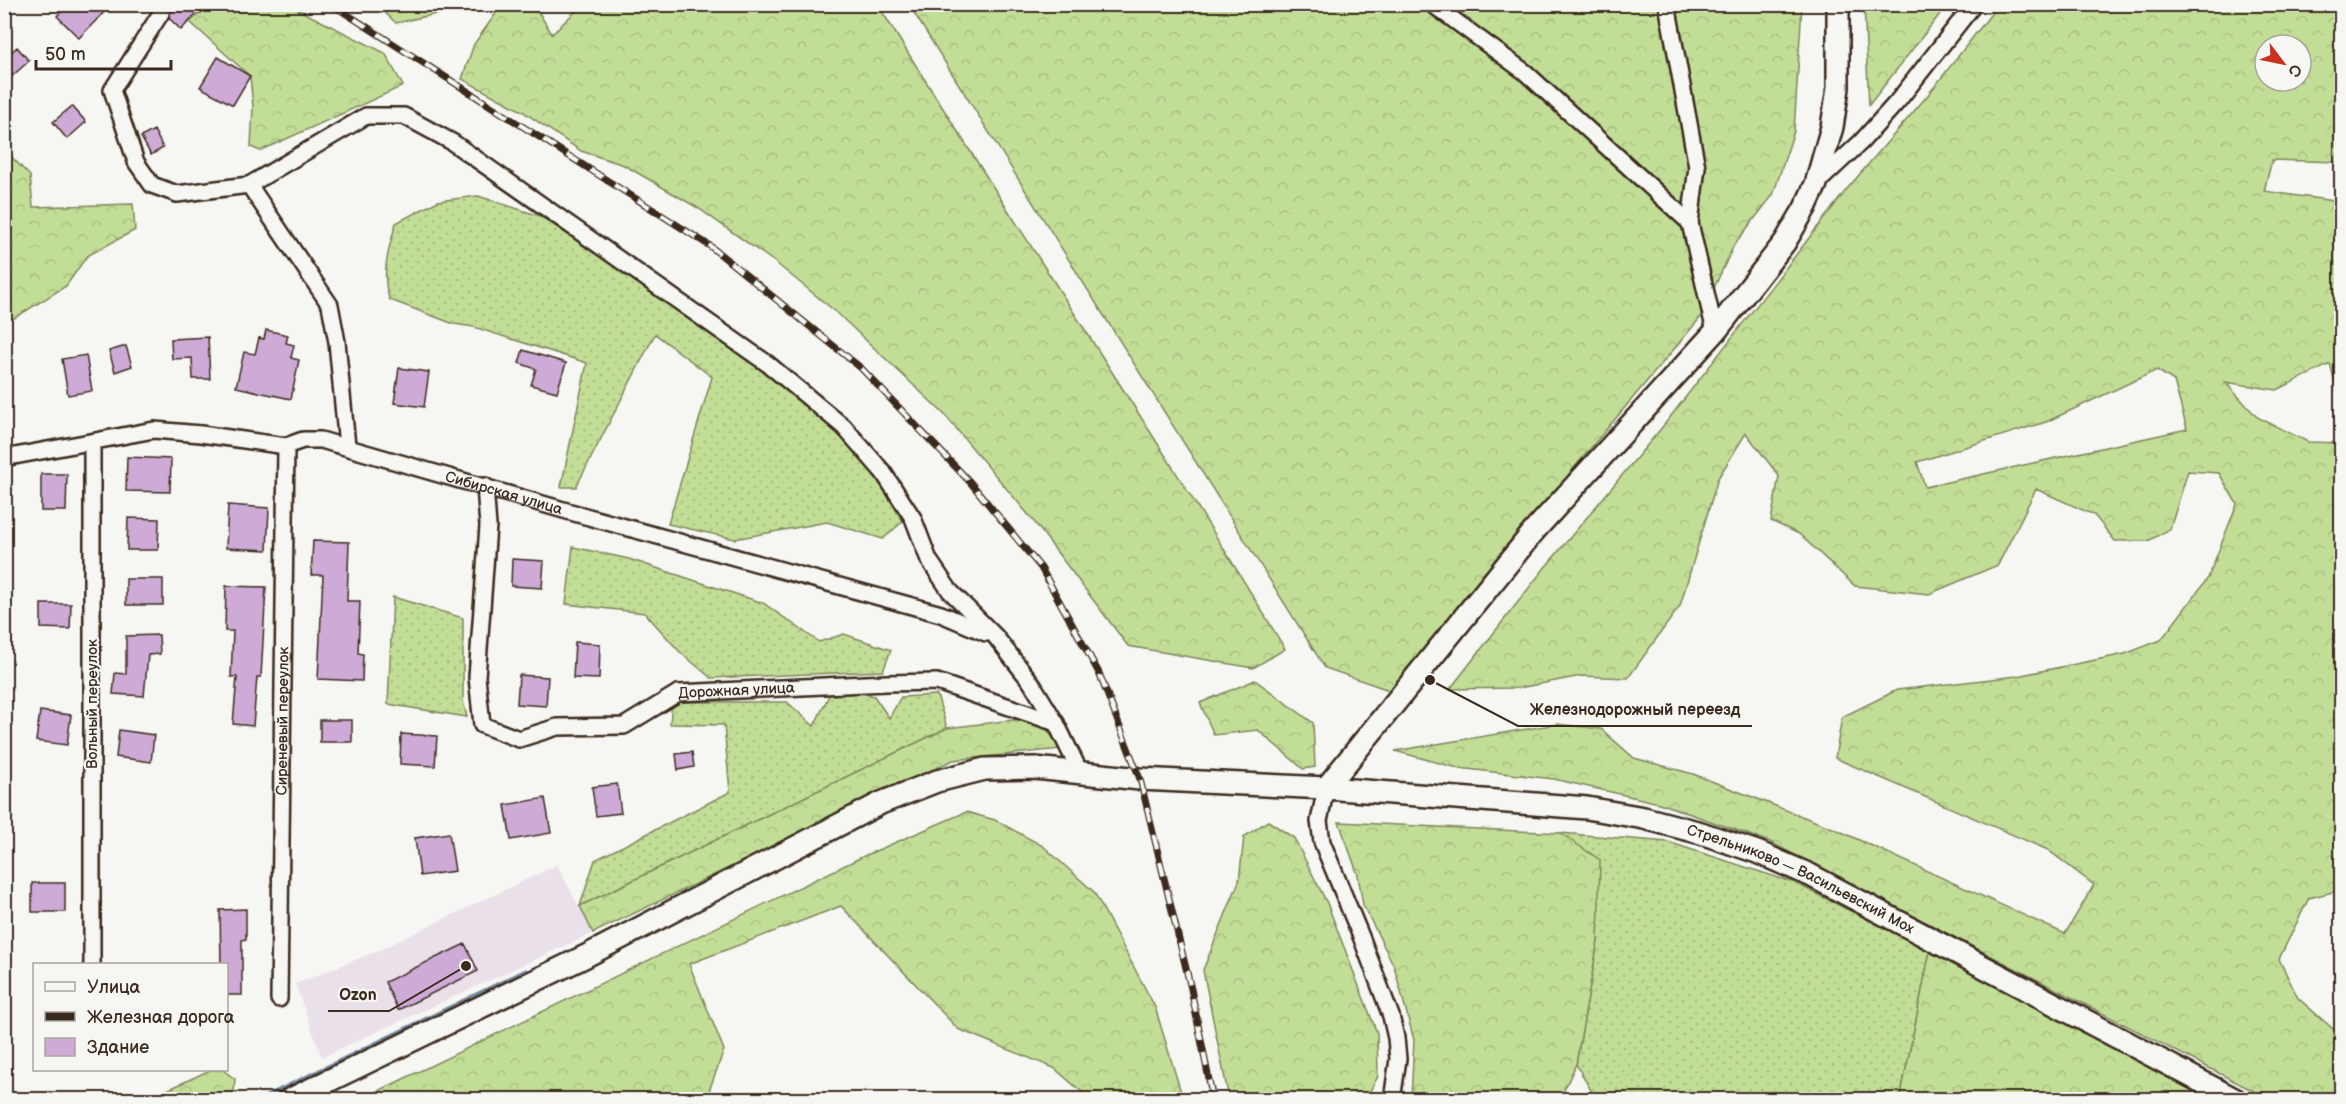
<svg xmlns="http://www.w3.org/2000/svg" width="2346" height="1104" viewBox="0 0 2346 1104" font-family="'Balsamiq Sans',sans-serif">
<style>
.built{fill:#eae0ea}
.grass{fill:url(#grass-dots);stroke:#7e845a;stroke-width:1.5}
.forest{fill:url(#forest-crowns);stroke:#7e845a;stroke-width:1.5;fill-rule:evenodd}
.lines{fill:none;stroke-linecap:round;stroke-linejoin:round}
.stream{stroke:#74889e;stroke-width:5}
.building{fill:#cdabd6;stroke:#3b2a1e;stroke-width:1.5}
.street-casing{stroke:#3b2a1e;stroke-width:20}
.secondary-casing{stroke:#3b2a1e;stroke-width:26}
.street{stroke:#f6f6f2;stroke-width:15}
.secondary{stroke:#f6f6f2;stroke-width:21}
.rail-casing{stroke:#3b2a1e;stroke-width:7}
.rail{stroke:#f6f6f2;stroke-width:4.5;stroke-dasharray:14;stroke-linecap:butt}
.labels{text-anchor:middle;dominant-baseline:central;stroke-width:4.5;stroke-linejoin:round;paint-order:stroke}
.street-label{font-size:15px;fill:#3b2a1e;stroke:#f6f6f2}
.leader{fill:none;stroke:#3b2a1e;stroke-width:2}
.callout-dot{fill:#3b2a1e;stroke:#f6f6f2;stroke-width:2}
.callout-label{font-size:16px;text-anchor:middle;font-weight:bold;fill:#3b2a1e;stroke:#f6f6f2;stroke-width:4.5;stroke-linejoin:round;paint-order:stroke}
</style>
<defs>
<pattern id="grass-dots" width="8" height="8" patternUnits="userSpaceOnUse" patternTransform="scale(1.5)"><rect width="8" height="8" fill="#c2de96"/><path d="M2 2h.1M6 6h.1" fill="none" stroke="#a8bf81" stroke-width="1.8" stroke-linecap="round"/></pattern>
<pattern id="forest-crowns" width="20" height="18" patternUnits="userSpaceOnUse" patternTransform="scale(1.5)"><rect width="20" height="18" fill="#c2de96"/><path d="M2 6a3 3 0 1 1 6 0M12 15a3 3 0 1 1 6 0" fill="none" stroke="#a8bf81"/></pattern>
</defs>
<rect width="100%" height="100%" fill="#f6f6f2"/>
<filter id="ink" filterUnits="userSpaceOnUse"><feTurbulence type="fractalNoise" baseFrequency=".0167" numOctaves="2"/><feDisplacementMap in="SourceGraphic" scale="12" xChannelSelector="R" yChannelSelector="G"/><feConvolveMatrix kernelMatrix="1 2 1 2 8 2 1 2 1" color-interpolation-filters="sRGB"/></filter>
<g filter="url(#ink)">
<!-- built -->
<path class="built" d="M 557,865 L 593,933 L 322,1057 L 295,984 L 375,952 Z"/>
<!-- grass -->
<path class="grass" d="M 478,196 L 540,216 L 629,274 L 784,384 L 866,461 L 903,521 L 883,539 L 827,522 L 735,539 L 668,524 L 712,377 L 655,334 L 576,487 L 561,487 L 587,363 L 474,327 L 454,324 L 390,300 C 380,276 389,247 396,223 L 438,201 Z
M 573,547 L 629,559 L 763,603 L 819,642 L 844,634 L 891,650 L 883,671 L 711,678 L 679,651 L 645,613 L 566,604 Z
M 393,597 L 463,618 L 463,701 L 467,717 L 388,704 Z
M 833,687 L 874,696 L 889,718 L 901,697 L 937,695 L 947,728 L 580,906 L 595,860 L 730,792 L 724,725 L 670,724 L 672,702 L 787,702 L 814,726 Z
M 1560,833 L 1668,842 L 1795,883 L 1930,951 L 1900,1099 L 1596,1099 L 1576,1064 L 1598,941 Z"/>
<!-- forest -->
<path class="forest" d="M 210,5 L 289,5 L 385,53 L 403,86 L 260,151 L 251,147 L 253,107 L 250,76 L 190,22 Z
M 377,5 L 458,5 L 454,10 L 396,23 Z
M 502,5 L 534,5 L 552,34 L 582,5 L 878,5 C 1012,221 1154,431 1285,649 L 1253,668 L 1128,646 L 1032,519 L 943,413 L 836,312 L 776,263 L 698,208 L 624,165 L 581,151 L 522,111 L 462,79 L 474,44 Z
M 909,5 L 1802,5 L 1794,131 L 1773,195 L 1734,245 L 1700,318 L 1579,462 L 1392,691 L 1325,668 Z
M 1864,5 L 1947,5 L 1869,105 Z
M 1998,5 L 2341,5 L 2341,162 L 2272,160 L 2264,191 L 2341,202 L 2341,405 L 2330,364 L 2277,390 L 2225,382 L 2257,417 L 2308,442 L 2341,443 L 2341,890 L 2309,898 L 2279,959 L 2298,998 L 2341,1036 L 2341,1099 L 2269,1099 L 1770,842 L 1659,803 L 1554,779 L 1458,768 L 1395,751 L 1557,724 L 1601,729 L 1634,758 L 1693,774 L 1835,829 L 2065,934 L 2094,885 L 2048,850 L 1835,758 L 1842,717 L 1897,690 L 2017,676 L 2125,654 L 2161,640 L 2208,578 L 2237,504 L 2219,473 L 2188,471 L 2170,529 L 2148,541 L 2115,541 L 2094,515 L 2036,489 L 1998,565 L 1929,594 L 1855,586 L 1799,534 L 1771,521 L 1779,476 L 1746,433 L 1718,478 L 1680,606 L 1628,678 L 1581,676 L 1519,688 L 1450,689 L 1543,570 L 1664,425 L 1847,189 L 1928,95 ZM 2265,45 L 2301,45 L 2301,81 L 2265,81 ZM 2157,370 L 2174,381 L 2187,429 L 1925,487 L 1917,462 L 2046,422 Z
M 5,150 L 30,176 L 33,207 L 133,204 L 135,230 L 87,256 L 66,286 L 5,324 Z
M 1255,680 L 1313,723 L 1315,767 L 1303,769 L 1258,730 L 1214,735 L 1200,703 Z
M 1037,717 L 1062,749 L 953,760 L 593,933 L 580,906 L 947,728 Z
M 966,812 L 995,820 L 1043,846 L 1094,892 L 1155,1007 L 1183,1099 L 1090,1099 L 1054,1068 L 958,1029 L 841,906 L 689,964 L 724,1050 L 706,1099 L 362,1099 L 864,856 Z
M 1268,821 L 1294,838 L 1327,903 L 1377,1033 L 1378,1076 L 1366,1099 L 1231,1099 L 1227,1089 L 1203,970 L 1239,881 L 1244,837 Z
M 1339,822 L 1560,833 L 1600,860 L 1598,941 L 1576,1064 L 1560,1099 L 1411,1099 L 1414,1040 L 1394,966 L 1363,905 L 1358,875 Z
M 1930,951 L 2210,1099 L 1900,1099 Z
M 210,1070 L 223,1070 L 235,1079 L 233,1099 L 148,1099 Z"/>
<g class="lines">
<!-- stream -->
<path class="stream" d="M 260,1100 L 526,971"/>
</g>
<!-- building -->
<path class="building" d="M 69,4 L 112,4 L 79,38 L 57,16 Z
M 176,4 L 188,4 L 197,13 L 181,30 L 169,18 L 171,10 Z
M 17,47 L 29,61 L 11,77 L 4,70 L 4,59 Z
M 218,57 L 250,76 L 233,105 L 200,87 Z
M 72,106 L 86,122 L 67,139 L 53,122 Z
M 154,130 L 163,148 L 151,155 L 141,137 Z
M 266,330 L 288,335 L 286,343 L 294,345 L 291,358 L 299,360 L 291,399 L 236,387 L 244,352 L 255,354 L 259,338 L 264,339 Z
M 208,337 L 210,379 L 193,379 L 192,358 L 172,359 L 171,339 Z
M 126,346 L 132,366 L 115,372 L 109,351 Z
M 523,350 L 566,363 L 557,392 L 531,385 L 536,369 L 519,363 Z
M 86,355 L 92,391 L 68,395 L 62,359 Z
M 399,368 L 429,372 L 424,407 L 394,403 Z
M 127,457 L 171,459 L 170,492 L 126,491 Z
M 41,474 L 67,474 L 66,511 L 41,511 Z
M 228,505 L 269,508 L 267,550 L 226,548 Z
M 128,518 L 159,519 L 158,550 L 127,550 Z
M 313,541 L 349,542 L 347,601 L 360,601 L 358,653 L 363,654 L 362,681 L 318,679 L 323,575 L 311,575 Z
M 512,559 L 544,561 L 542,588 L 511,586 Z
M 126,579 L 163,579 L 163,605 L 126,605 Z
M 226,586 L 266,587 L 261,677 L 257,677 L 253,726 L 233,724 L 237,677 L 231,677 L 233,631 L 225,631 Z
M 41,604 L 71,604 L 70,629 L 41,628 Z
M 159,635 L 160,654 L 148,655 L 144,696 L 113,694 L 115,673 L 126,674 L 126,636 Z
M 575,642 L 600,644 L 599,679 L 573,678 Z
M 519,675 L 548,677 L 546,706 L 517,704 Z
M 40,711 L 71,715 L 67,745 L 36,741 Z
M 320,720 L 352,720 L 352,742 L 320,742 Z
M 119,730 L 154,735 L 151,762 L 116,757 Z
M 401,734 L 437,736 L 435,766 L 400,764 Z
M 692,752 L 694,767 L 678,770 L 676,754 Z
M 617,784 L 621,813 L 596,816 L 592,787 Z
M 545,798 L 551,833 L 511,840 L 505,805 Z
M 449,833 L 455,871 L 420,876 L 415,838 Z
M 32,883 L 65,883 L 65,912 L 32,912 Z
M 246,909 L 246,939 L 242,940 L 242,995 L 226,995 L 226,964 L 221,964 L 220,910 Z
M 465,944 L 478,971 L 398,1010 L 385,982 Z"/>
<g class="lines">
<defs>
<g id="street">
<path d="M 162,4 L 161,13 L 112,90 L 136,162 L 152,185 L 177,194 L 249,185 L 366,116 L 404,116 L 452,142 L 768,364 L 844,427 L 883,472 L 913,518 L 929,560 L 950,591 L 995,636 L 1031,682 L 1056,723 L 1080,772"/>
<path d="M 1432,4 L 1525,72 L 1690,223"/>
<path d="M 1667,4 L 1697,167 L 1690,223 L 1715,332"/>
<path d="M 1816,184 L 1861,142 L 1897,102 L 1974,4"/>
<path d="M 249,185 L 330,305 L 337,342 L 347,446"/>
<path d="M 92,443 L 92,964"/>
<path id="s1" d="M 4,458 L 154,430 L 201,434 L 286,446 L 303,440 L 321,440 L 567,511 L 941,614 L 986,633"/>
<path id="s2" d="M 485,486 L 488,526 L 477,677 L 482,725 L 519,739 L 557,727 L 624,726 L 678,693 L 886,683 L 937,682 L 1056,723"/>
<path d="M 1326,788 L 1319,821 L 1322,842 L 1362,939 L 1391,1016 L 1396,1038 L 1398,1059 L 1392,1100"/>
<path id="s3" d="M 279,999 L 286,446"/>
</g>
<g id="secondary">
<path d="M 1326,788 L 1534,531 L 1715,332 L 1785,242 L 1805,208 L 1816,184 L 1832,127 L 1838,88 L 1838,4"/>
<path id="s4" d="M 289,1100 L 586,956 L 881,803 L 937,781 L 985,769 L 1035,768 L 1140,779 L 1326,788 L 1587,808 L 1644,818 L 1701,833 L 1757,852 L 1810,875 L 2236,1100"/>
</g>
</defs>
<!-- street casing -->
<use href="#street" class="street-casing"/>
<!-- secondary casing -->
<use href="#secondary" class="secondary-casing"/>
<!-- street -->
<use href="#street" class="street"/>
<!-- secondary -->
<use href="#secondary" class="secondary"/>
<defs>
<path id="rail" d="M 331,4 L 710,246 L 861,368 L 970,482 L 1041,568 L 1099,673 L 1140,779 L 1191,989 L 1213,1100"/>
</defs>
<!-- rail casing -->
<use href="#rail" class="rail-casing"/>
<!-- rail -->
<use href="#rail" class="rail"/>
</g>
</g>
<g class="labels">
<!-- street labels -->
<g class="street-label">
<text stroke="none"><textPath href="#s1" startOffset="512">Сибирская улица</textPath></text>
<text stroke="none"><textPath href="#s2" startOffset="508">Дорожная улица</textPath></text>
<text transform="translate(92 704) rotate(-90)">Вольный переулок</text>
<text stroke="none"><textPath href="#s3" startOffset="278">Сиреневый переулок</textPath></text>
<text stroke="none"><textPath href="#s4" startOffset="1602">Стрельниково — Васильевский Мох</textPath></text>
</g>
</g>
<!-- callouts -->
<path class="leader" d="M1430 680L1518 726H1752M466 966L389 1011H328"/>
<g class="callout-dot">
<circle cx="1430" cy="680" r="6"/>
<circle cx="466" cy="966" r="6"/>
</g>
<g class="callout-label">
<text x="1635" y="715">Железнодорожный переезд</text>
<text x="358" y="1000">Ozon</text>
</g>
<!-- margin -->
<rect width="2346" height="1104" fill="none" stroke="#f6f6f2" stroke-width="24"/>
<rect x="12" y="12" width="2322" height="1080" fill="none" stroke="#3b2a1e" stroke-width="2" filter="url(#ink)"/>
<!-- legend -->
<rect x="33" y="963" width="195" height="108" fill="#f6f6f2" stroke="#aba49d" stroke-width="1.5"/>
<rect x="45" y="982" width="30" height="9" fill="#f6f6f2" stroke="#aba49d" stroke-width="1.5"/>
<text x="87" y="993" font-size="18" fill="#3b2a1e">Улица</text>
<rect x="45" y="1012" width="30" height="9" fill="#3b2a1e" stroke="#aba49d" stroke-width="1.5"/>
<text x="87" y="1023" font-size="18" fill="#3b2a1e">Железная дорога</text>
<rect x="45" y="1038" width="30" height="18" fill="#cdabd6" stroke="#aba49d" stroke-width="1.5"/>
<text x="87" y="1053" font-size="18" fill="#3b2a1e">Здание</text>
<!-- north arrow -->
<g transform="translate(2283 63) rotate(122)"><circle r="28" fill="#f6f6f2" stroke="#aba49d" stroke-width="1.5"/>
<path d="M0-4.5L10 22L0 15L-10 22Z" fill="#c8321e"/>
<text y="-9" font-size="16" font-weight="bold" text-anchor="middle" fill="#3b2a1e">С</text>
</g>
<!-- scale -->
<path d="M36 60v9h135v-9" fill="none" stroke="#3b2a1e" stroke-width="3"/>
<text x="45" y="60" font-size="18" fill="#3b2a1e" stroke="#f6f6f2" stroke-width="4.5" paint-order="stroke">50 m</text>
</svg>
